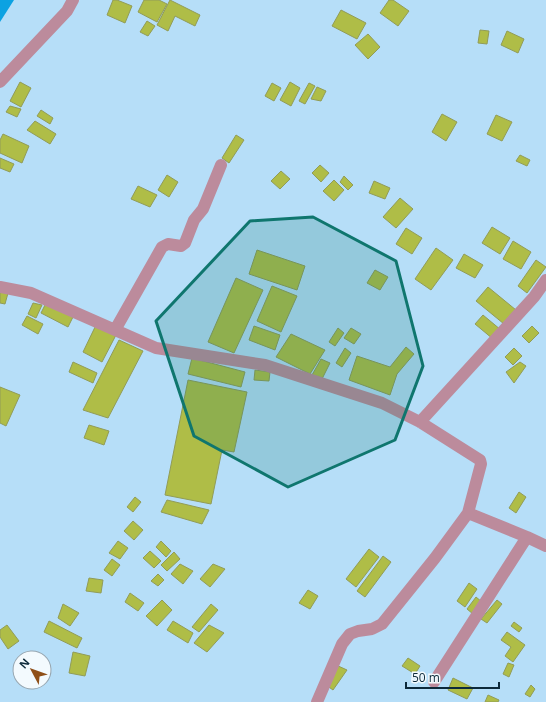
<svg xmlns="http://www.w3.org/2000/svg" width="546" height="702" viewBox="0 0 546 702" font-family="'Open Sans',sans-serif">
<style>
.water{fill:#0ca2e2}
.building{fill:#afbd47;stroke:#919c58}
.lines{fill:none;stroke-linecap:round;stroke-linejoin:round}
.minor{stroke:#bc8b9c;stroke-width:12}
.marked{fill:#0f766e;fill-opacity:0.2;stroke:#0f766e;stroke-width:3;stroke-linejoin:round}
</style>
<rect width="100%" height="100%" fill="#b6def8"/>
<!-- water -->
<path class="water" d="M 0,0 L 14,0 L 0,22 Z"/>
<!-- building -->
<path class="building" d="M 113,0 L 117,0 L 132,6 L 125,23 L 107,15 Z
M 144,0 L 159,0 L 167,4 L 157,22 L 138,12 Z
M 170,0 L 200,15 L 195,26 L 175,16 L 168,31 L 157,25 Z
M 389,0 L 393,0 L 409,11 L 398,26 L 380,13 Z
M 341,10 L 366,23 L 357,39 L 332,26 Z
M 147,21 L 155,26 L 148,36 L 140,32 Z
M 480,30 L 489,31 L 487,44 L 478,43 Z
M 507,31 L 524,39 L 518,53 L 501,45 Z
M 368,34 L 380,47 L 368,59 L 355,45 Z
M 20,82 L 31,88 L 21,107 L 10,101 Z
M 290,82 L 300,88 L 291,106 L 280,100 Z
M 272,83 L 281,88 L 274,101 L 265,96 Z
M 309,83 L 315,86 L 305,104 L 299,101 Z
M 317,87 L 326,91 L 321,101 L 311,99 Z
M 10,106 L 21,109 L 17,117 L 6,112 Z
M 41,110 L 53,118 L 50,124 L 37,116 Z
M 442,114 L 457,122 L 446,141 L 432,132 Z
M 496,115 L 512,122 L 502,141 L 487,134 Z
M 35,121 L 56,134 L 50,144 L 27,130 Z
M 3,134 L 29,146 L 22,163 L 0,153 L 0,140 Z
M 236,135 L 244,140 L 229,163 L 222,158 Z
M 520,155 L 530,160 L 527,166 L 516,161 Z
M 0,158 L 14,164 L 10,172 L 0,168 Z
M 320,165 L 329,173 L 321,182 L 312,173 Z
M 281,171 L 290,179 L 280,189 L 271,181 Z
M 167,175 L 178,182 L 169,197 L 158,190 Z
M 344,176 L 353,185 L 348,190 L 340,182 Z
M 334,180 L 344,190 L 334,201 L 323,191 Z
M 374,181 L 390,188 L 385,199 L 369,193 Z
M 138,186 L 157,195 L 150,207 L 131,199 Z
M 400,198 L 413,209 L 396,228 L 383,217 Z
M 492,227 L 510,238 L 500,254 L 482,243 Z
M 406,228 L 422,238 L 412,254 L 396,244 Z
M 513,241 L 531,252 L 521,269 L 503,259 Z
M 436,248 L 453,260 L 431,290 L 415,279 Z
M 257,250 L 305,266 L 297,290 L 249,274 Z
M 464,254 L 483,265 L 475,278 L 456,268 Z
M 536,260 L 546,267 L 527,293 L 518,286 Z
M 375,270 L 388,277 L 380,290 L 367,283 Z
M 236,278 L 263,290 L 234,353 L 208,342 Z
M 272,286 L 297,296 L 281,332 L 257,321 Z
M 488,287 L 516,310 L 504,324 L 476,301 Z
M 0,292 L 8,293 L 5,304 L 0,303 Z
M 33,303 L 42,305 L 36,318 L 28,314 Z
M 46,303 L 73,317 L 68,327 L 41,313 Z
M 483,315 L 501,330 L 493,339 L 475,324 Z
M 27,316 L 43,324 L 38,334 L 22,325 Z
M 96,325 L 116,335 L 102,362 L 83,352 Z
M 254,326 L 280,335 L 275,350 L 249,340 Z
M 532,326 L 539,333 L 529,343 L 522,336 Z
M 338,328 L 344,333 L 335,346 L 329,342 Z
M 351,328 L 361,334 L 354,344 L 344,338 Z
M 291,334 L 325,350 L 310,374 L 276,357 Z
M 119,340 L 143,351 L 108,418 L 83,410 Z
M 406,347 L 414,354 L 397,374 L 390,395 L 349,380 L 357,356 L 390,367 Z
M 345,348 L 351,353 L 342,367 L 336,363 Z
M 514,348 L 522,356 L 513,365 L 505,357 Z
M 192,358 L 245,372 L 241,387 L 188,374 Z
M 321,359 L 330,363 L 322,379 L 312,375 Z
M 73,362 L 97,373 L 93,383 L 69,372 Z
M 520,362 L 526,366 L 514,383 L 506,372 Z
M 255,370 L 270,372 L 269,381 L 254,380 Z
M 188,380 L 247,392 L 234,452 L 222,450 L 211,504 L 165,495 Z
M 0,387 L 20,395 L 6,426 L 0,423 Z
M 89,425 L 109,431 L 104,445 L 84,438 Z
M 519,492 L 526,497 L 516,513 L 509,508 Z
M 135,497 L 141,502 L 133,512 L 127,507 Z
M 167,500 L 209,510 L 202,524 L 161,512 Z
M 133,521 L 143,530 L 134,540 L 124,531 Z
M 118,541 L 128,548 L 120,559 L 109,553 Z
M 161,541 L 171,551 L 166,557 L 156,547 Z
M 369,549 L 379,557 L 356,587 L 346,579 Z
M 150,551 L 161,561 L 154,568 L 143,558 Z
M 174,552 L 180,559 L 167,571 L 161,565 Z
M 383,556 L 391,562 L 365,597 L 357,591 Z
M 112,559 L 120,565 L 112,576 L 104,570 Z
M 180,564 L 193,571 L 183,584 L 171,574 Z
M 213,564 L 225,569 L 210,587 L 200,579 Z
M 158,574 L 164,580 L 158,586 L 151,581 Z
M 89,578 L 103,580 L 101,593 L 86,591 Z
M 469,583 L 477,589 L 465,607 L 457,601 Z
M 308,590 L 318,596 L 310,609 L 299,603 Z
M 130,593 L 144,603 L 138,611 L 125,602 Z
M 476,597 L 482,602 L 473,614 L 467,609 Z
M 162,600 L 172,610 L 157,626 L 146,616 Z
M 497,600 L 502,604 L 487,623 L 481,619 Z
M 63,604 L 79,613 L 70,626 L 58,618 Z
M 211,604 L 218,610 L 199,632 L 192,627 Z
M 49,621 L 82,638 L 77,648 L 44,632 Z
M 173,621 L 193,633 L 188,643 L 167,630 Z
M 514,622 L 522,628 L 519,632 L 511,626 Z
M 7,625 L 19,641 L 8,649 L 0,637 L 0,630 Z
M 209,625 L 224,633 L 207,652 L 194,643 Z
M 507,632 L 525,645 L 513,662 L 505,656 L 511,647 L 501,640 Z
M 73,652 L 90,656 L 85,676 L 69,673 Z
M 408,658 L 420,666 L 415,674 L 402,666 Z
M 508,663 L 514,665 L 509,677 L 503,674 Z
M 336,665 L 347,670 L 333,690 L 326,685 Z
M 453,678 L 473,688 L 467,699 L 448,690 Z
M 531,685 L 535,689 L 530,697 L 525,694 Z
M 488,695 L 499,700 L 498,702 L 485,702 Z"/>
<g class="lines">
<!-- minor -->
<path class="minor" d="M 0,82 L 67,11 L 73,0
M 0,287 L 31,293 L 156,348 L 265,365 L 382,403 L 420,422 L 480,460 L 481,464 L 468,513 L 527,537 L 546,546
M 115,330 L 162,247 L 168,244 L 181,246 L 185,243 L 194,220 L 203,209 L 221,165
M 420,422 L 534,297 L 546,280
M 434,682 L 527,537
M 317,702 L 342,644 L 350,634 L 358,631 L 372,629 L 382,624 L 435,558 L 468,513"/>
</g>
<!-- marked area -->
<path class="marked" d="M 313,217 L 396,261 L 423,366 L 395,440 L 288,487 L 194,436 L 156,321 L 250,221 Z"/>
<!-- north arrow -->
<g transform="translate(32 670) rotate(311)"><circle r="19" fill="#f3fafe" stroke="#97a6b0"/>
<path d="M0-3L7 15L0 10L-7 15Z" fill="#8f4f18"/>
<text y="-6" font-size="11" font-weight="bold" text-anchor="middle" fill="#0c293a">N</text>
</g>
<!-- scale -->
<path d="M406 682v6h93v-6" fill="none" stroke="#0c293a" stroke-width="2"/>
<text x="412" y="682" font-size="12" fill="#0c293a" stroke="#f3fafe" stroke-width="3" paint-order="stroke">50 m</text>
</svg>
